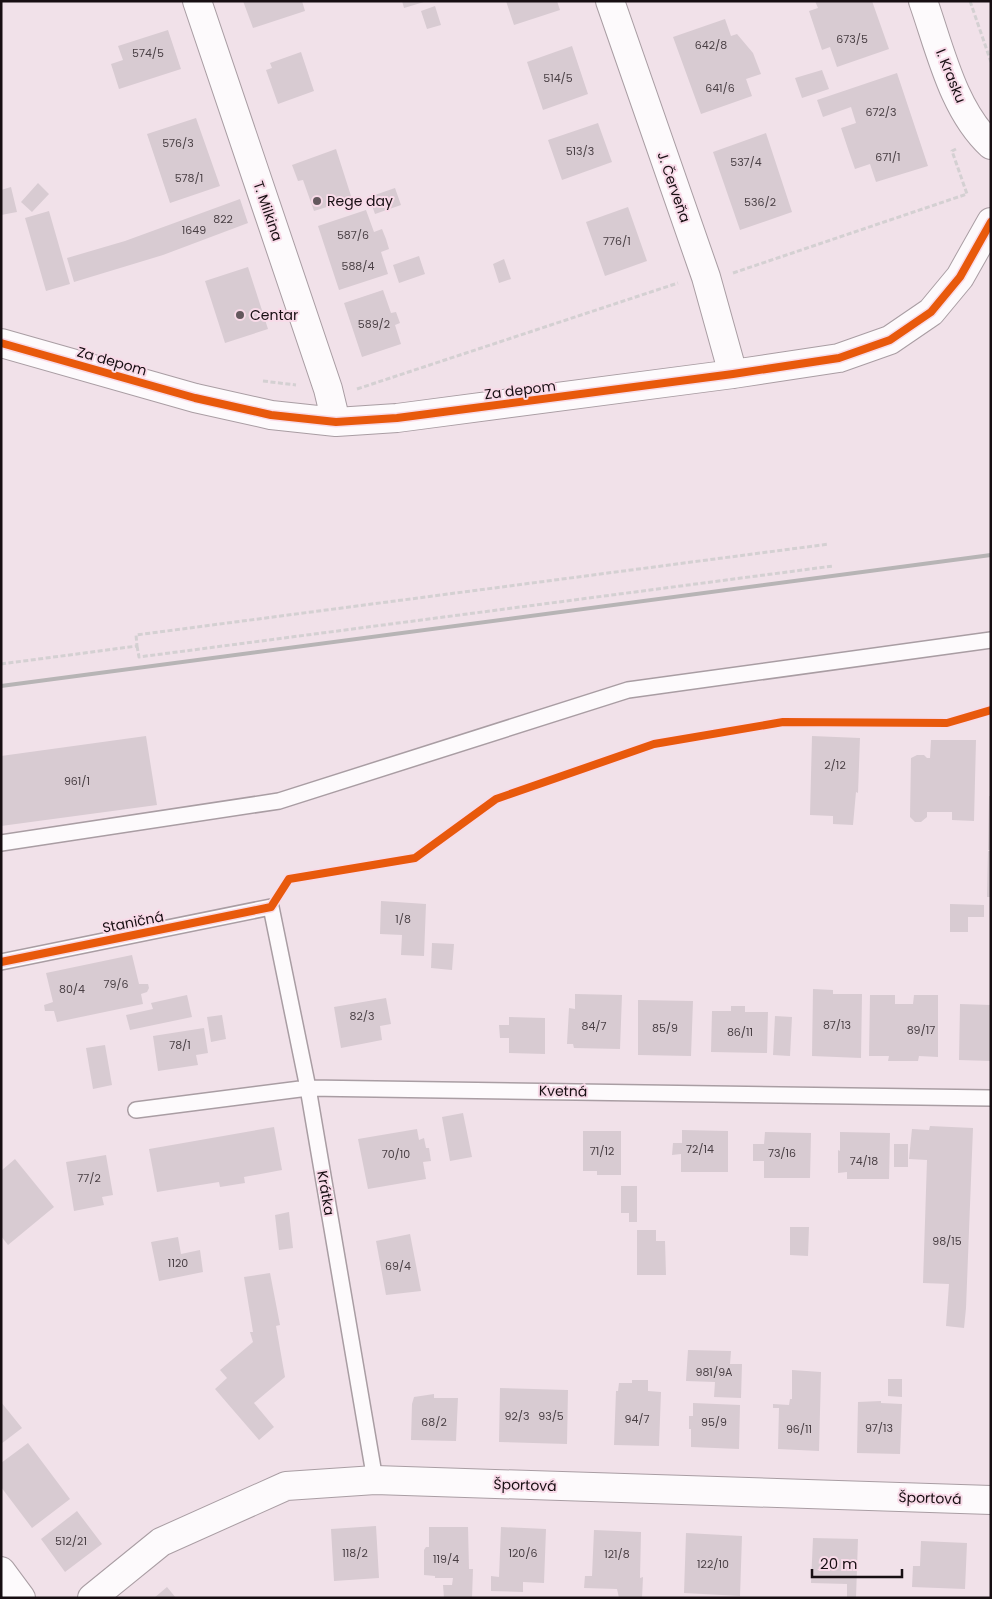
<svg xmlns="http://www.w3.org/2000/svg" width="992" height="1599" viewBox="0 0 992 1599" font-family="Poppins,sans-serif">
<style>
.building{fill:#d8cbd2}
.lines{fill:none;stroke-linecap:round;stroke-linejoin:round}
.lane-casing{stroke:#a99da3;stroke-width:18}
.street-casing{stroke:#a99da3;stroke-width:30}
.path{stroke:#d4d0d2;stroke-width:3;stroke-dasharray:5 2.5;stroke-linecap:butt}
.lane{stroke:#fdfafc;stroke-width:15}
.street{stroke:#fdfafc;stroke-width:28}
.rail{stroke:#b7b4b5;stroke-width:4}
.cycleway-casing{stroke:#f8dae8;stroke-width:11}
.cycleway{stroke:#e8590c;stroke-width:8}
.poi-dot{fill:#63585d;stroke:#f8dae8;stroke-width:2}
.labels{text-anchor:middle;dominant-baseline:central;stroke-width:4;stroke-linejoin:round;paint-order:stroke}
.number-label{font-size:11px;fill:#493f44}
.street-label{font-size:14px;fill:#170e12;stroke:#f8dae8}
.poi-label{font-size:14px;fill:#170e12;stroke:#f8dae8;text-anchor:start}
</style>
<rect width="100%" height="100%" fill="#f1e1e9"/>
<!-- building -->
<path class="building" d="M 243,1 L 302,1 L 305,11 L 253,28 Z
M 402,1 L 424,1 L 424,2 L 404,8 Z
M 506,1 L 557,1 L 560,10 L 514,25 Z
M 815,1 L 872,1 L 889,49 L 837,67 L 830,47 L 822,50 L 809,11 L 818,8 Z
M 435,6 L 441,25 L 427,29 L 421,11 Z
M 725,19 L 731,36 L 737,34 L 753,53 L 761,74 L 746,79 L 752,96 L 701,114 L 673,37 Z
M 168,30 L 181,69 L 119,89 L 111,64 L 123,60 L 118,46 Z
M 572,46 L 588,94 L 543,110 L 527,62 Z
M 301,52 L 314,91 L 278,104 L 266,70 L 272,68 L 270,63 Z
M 822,70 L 829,89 L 802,98 L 795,78 Z
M 897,73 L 928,166 L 876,182 L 870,164 L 855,169 L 848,149 L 841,128 L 856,123 L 851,107 L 823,117 L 817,100 Z
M 196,118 L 220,186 L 170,203 L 147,134 Z
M 598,123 L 612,162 L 562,180 L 548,140 Z
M 766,133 L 792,212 L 740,230 L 713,152 Z
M 336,149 L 352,199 L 314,211 L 303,180 L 298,181 L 292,165 Z
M 38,183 L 49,194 L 32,212 L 21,202 Z
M 11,187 L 17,212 L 1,215 L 1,190 Z
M 395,188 L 401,205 L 375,214 L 369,197 Z
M 240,199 L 248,223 L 163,255 L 74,282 L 67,258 L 125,241 Z
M 628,207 L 647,261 L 605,276 L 586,222 Z
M 366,210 L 374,232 L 382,229 L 386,239 L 389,249 L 381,252 L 388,274 L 339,290 L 318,226 Z
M 49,211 L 70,284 L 46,291 L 25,218 Z
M 419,256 L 425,274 L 399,283 L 393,265 Z
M 504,259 L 511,279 L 499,283 L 493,264 Z
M 248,267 L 268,329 L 225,343 L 205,281 Z
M 383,290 L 391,313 L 396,312 L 400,323 L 395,325 L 401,344 L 362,357 L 344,303 Z
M 146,736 L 157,805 L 1,826 L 1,756 Z
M 812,736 L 860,738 L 858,793 L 856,792 L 853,825 L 833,824 L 833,816 L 810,815 Z
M 931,740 L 976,740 L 974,821 L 952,820 L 952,812 L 927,812 L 927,817 L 921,822 L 915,822 L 910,817 L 911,758 L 917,755 L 924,755 L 927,758 L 930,758 Z
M 989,796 L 991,796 L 991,850 L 988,850 Z
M 988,851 L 991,851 L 991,897 L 987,897 Z
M 381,901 L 426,904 L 424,956 L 401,955 L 402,935 L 380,934 Z
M 950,904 L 984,905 L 984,917 L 968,917 L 968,932 L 950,932 Z
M 432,943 L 454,944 L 452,970 L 431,968 Z
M 132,955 L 139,984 L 148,984 L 149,988 L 147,992 L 141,994 L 143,1004 L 57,1022 L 54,1011 L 45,1011 L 44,1005 L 53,1002 L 46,973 Z
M 813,989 L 833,990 L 833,994 L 862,994 L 861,1058 L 812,1056 Z
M 575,994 L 622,995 L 620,1049 L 574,1048 L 573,1044 L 567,1044 L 569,1008 L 575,1009 Z
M 187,995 L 192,1017 L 130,1030 L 126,1015 L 153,1009 L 151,1003 Z
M 870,995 L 895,995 L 895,1004 L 913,1004 L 914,995 L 938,995 L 938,1057 L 919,1056 L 918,1061 L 888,1061 L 889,1056 L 869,1056 Z
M 386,998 L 391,1024 L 380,1026 L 382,1040 L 341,1048 L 334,1007 Z
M 638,1000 L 693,1001 L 691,1056 L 638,1055 Z
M 960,1004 L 991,1005 L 991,1061 L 959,1060 Z
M 731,1006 L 745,1006 L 745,1012 L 768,1012 L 767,1053 L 711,1052 L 712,1011 L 731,1011 Z
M 222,1015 L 226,1039 L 211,1042 L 207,1017 Z
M 775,1016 L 792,1017 L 790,1056 L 773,1055 Z
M 509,1017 L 545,1018 L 545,1054 L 509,1053 L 509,1038 L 500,1038 L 499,1025 L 509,1025 Z
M 204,1028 L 208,1053 L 196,1055 L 198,1065 L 158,1071 L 153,1036 Z
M 105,1045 L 112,1085 L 93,1089 L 86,1048 Z
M 463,1113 L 472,1157 L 450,1161 L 442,1117 Z
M 930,1126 L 973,1128 L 966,1308 L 964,1328 L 946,1326 L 949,1284 L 923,1283 L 927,1160 L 909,1159 L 912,1129 L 929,1130 Z
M 274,1127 L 282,1170 L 244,1177 L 245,1183 L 220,1187 L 219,1182 L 157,1192 L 149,1149 Z
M 417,1129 L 419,1140 L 424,1138 L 426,1148 L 429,1148 L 431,1161 L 423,1162 L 426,1179 L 368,1189 L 358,1139 Z
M 682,1130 L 728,1131 L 728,1172 L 681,1172 L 681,1154 L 672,1155 L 673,1143 L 682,1143 Z
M 583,1131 L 621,1131 L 621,1175 L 597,1175 L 597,1171 L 583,1171 Z
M 765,1132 L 811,1133 L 810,1178 L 764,1178 L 764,1161 L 753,1161 L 753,1144 L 764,1144 Z
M 840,1132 L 890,1133 L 889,1179 L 847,1179 L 847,1172 L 838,1173 L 838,1150 L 840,1151 Z
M 894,1144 L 908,1144 L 908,1167 L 894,1167 Z
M 106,1155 L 113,1195 L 102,1197 L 104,1205 L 74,1211 L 66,1162 Z
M 15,1159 L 54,1207 L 8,1245 L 1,1236 L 1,1171 Z
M 621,1186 L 637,1186 L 637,1222 L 629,1222 L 629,1213 L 621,1213 Z
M 289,1212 L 293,1248 L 279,1250 L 275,1215 Z
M 790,1227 L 809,1227 L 808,1256 L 790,1255 Z
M 637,1230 L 656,1230 L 656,1241 L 665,1241 L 666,1275 L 637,1275 Z
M 410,1234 L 421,1291 L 386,1295 L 376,1241 Z
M 178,1237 L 181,1254 L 200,1250 L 203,1272 L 159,1281 L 151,1242 Z
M 270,1273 L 280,1325 L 276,1326 L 285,1377 L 254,1403 L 274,1427 L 259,1440 L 215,1389 L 227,1378 L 220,1370 L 253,1342 L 250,1332 L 253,1332 L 244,1277 Z
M 688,1350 L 731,1351 L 730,1364 L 742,1364 L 741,1398 L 714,1397 L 715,1382 L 686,1381 Z
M 792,1370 L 821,1372 L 819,1451 L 778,1449 L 779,1408 L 773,1408 L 773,1404 L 789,1405 L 790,1399 L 792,1399 Z
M 888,1379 L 902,1379 L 902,1397 L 888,1396 Z
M 632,1380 L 648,1380 L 648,1391 L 661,1392 L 659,1446 L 614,1445 L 616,1391 L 618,1391 L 619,1383 L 632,1383 Z
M 500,1388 L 568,1390 L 567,1444 L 499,1442 Z
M 434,1394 L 434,1398 L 458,1398 L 456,1441 L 411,1440 L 412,1404 L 414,1397 Z
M 881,1401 L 881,1403 L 902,1404 L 900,1454 L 857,1453 L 858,1402 Z
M 1,1402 L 22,1428 L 1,1444 Z
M 693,1403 L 740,1405 L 739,1449 L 691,1447 L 691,1429 L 689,1429 L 689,1416 L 693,1416 Z
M 28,1443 L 70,1499 L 32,1528 L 1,1487 L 1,1463 Z
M 77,1511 L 102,1544 L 65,1572 L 41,1539 Z
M 376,1526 L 379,1578 L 334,1581 L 331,1529 Z
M 429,1527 L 468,1527 L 469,1569 L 473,1569 L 472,1598 L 444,1598 L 443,1585 L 452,1585 L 453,1578 L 435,1578 L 435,1576 L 424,1575 L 424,1550 L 426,1547 L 429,1547 Z
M 501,1527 L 546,1529 L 544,1583 L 523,1582 L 523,1592 L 491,1591 L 491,1576 L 499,1577 Z
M 594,1530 L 641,1532 L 640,1578 L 643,1577 L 642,1598 L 619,1598 L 617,1589 L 584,1588 L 585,1576 L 592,1576 Z
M 686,1533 L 742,1536 L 740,1596 L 684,1593 Z
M 813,1538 L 858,1539 L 856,1598 L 847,1598 L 847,1584 L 811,1583 Z
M 921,1541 L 967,1543 L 965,1589 L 912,1587 L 913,1566 L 920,1566 Z
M 167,1587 L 176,1598 L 154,1598 Z"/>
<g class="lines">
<defs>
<path id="lane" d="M 1,843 L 279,801 L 628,690 L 991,640
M 1,962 L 271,907 L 308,1088 L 375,1480
M 136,1110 L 308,1088 L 991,1098"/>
<path id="street" d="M 197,1 L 328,389 L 336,422
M 610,1 L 706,277 L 733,374
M 923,1 C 940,49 953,110 991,145
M 1,343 L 195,398 L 271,415 L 336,422 L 397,418 L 733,374 L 839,358 L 890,340 L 931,312 L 960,277 L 991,222
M 1,1571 L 21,1598
M 92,1598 L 161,1542 L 286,1486 L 375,1480 L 991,1500"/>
</defs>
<!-- lane casing -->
<use href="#lane" class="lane-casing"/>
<!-- street casing -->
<use href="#street" class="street-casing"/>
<!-- path -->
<path class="path" d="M 970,1 L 991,62
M 733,273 L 967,194 L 952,151 L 956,149
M 263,381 L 296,385
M 357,389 L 678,283
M 137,646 L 139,657 L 833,566
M 1,664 L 137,646 L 136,635 L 829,544"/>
<!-- lane -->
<use href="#lane" class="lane"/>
<!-- street -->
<use href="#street" class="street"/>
<!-- rail -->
<path class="rail" d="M 1,686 L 991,555"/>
<defs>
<path id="cycleway" d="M 1,343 L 195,398 L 271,415 L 336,422 L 397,418 L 733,374 L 839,358 L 890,340 L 931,312 L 960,277 L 991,222
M 1,962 L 271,907 L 289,879 L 415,858 L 496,799 L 654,744 L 783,722 L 947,723 L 991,710"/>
</defs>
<!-- cycleway casing -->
<use href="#cycleway" class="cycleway-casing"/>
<!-- cycleway -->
<use href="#cycleway" class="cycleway"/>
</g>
<!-- markers -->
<g class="poi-dot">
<circle cx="317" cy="201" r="5"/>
<circle cx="240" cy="315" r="5"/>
</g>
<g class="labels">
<!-- number labels -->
<g class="number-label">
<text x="852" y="39">673/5</text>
<text x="711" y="45">642/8</text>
<text x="148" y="53">574/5</text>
<text x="558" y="78">514/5</text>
<text x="720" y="88">641/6</text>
<text x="881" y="112">672/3</text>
<text x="178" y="143">576/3</text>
<text x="580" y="151">513/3</text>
<text x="888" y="157">671/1</text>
<text x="746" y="162">537/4</text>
<text x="189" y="178">578/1</text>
<text x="760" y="202">536/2</text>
<text x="223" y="219">822</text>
<text x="194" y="230">1649</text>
<text x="353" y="235">587/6</text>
<text x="617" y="241">776/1</text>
<text x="358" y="266">588/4</text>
<text x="374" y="324">589/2</text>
<text x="835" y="765">2/12</text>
<text x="77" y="781">961/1</text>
<text x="403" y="919">1/8</text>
<text x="116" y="984">79/6</text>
<text x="72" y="989">80/4</text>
<text x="362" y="1016">82/3</text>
<text x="837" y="1025">87/13</text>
<text x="594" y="1026">84/7</text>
<text x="665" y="1028">85/9</text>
<text x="921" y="1030">89/17</text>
<text x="740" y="1032">86/11</text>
<text x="180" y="1045">78/1</text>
<text x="700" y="1149">72/14</text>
<text x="602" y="1151">71/12</text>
<text x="782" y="1153">73/16</text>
<text x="396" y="1154">70/10</text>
<text x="864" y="1161">74/18</text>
<text x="89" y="1178">77/2</text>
<text x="947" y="1241">98/15</text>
<text x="178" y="1263">1120</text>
<text x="398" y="1266">69/4</text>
<text x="714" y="1372">981/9A</text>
<text x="517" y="1416">92/3</text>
<text x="551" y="1416">93/5</text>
<text x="637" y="1419">94/7</text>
<text x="434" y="1422">68/2</text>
<text x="714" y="1422">95/9</text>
<text x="879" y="1428">97/13</text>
<text x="799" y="1429">96/11</text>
<text x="71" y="1541">512/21</text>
<text x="355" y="1553">118/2</text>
<text x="523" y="1553">120/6</text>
<text x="617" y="1554">121/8</text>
<text x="446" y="1559">119/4</text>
<text x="713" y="1564">122/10</text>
</g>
<!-- street labels -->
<g class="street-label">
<text transform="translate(951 76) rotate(68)">I. Krasku</text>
<text transform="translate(674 187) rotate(71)">J. Červeňa</text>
<text transform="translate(268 211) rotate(71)">T. Milkina</text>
<text transform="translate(112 361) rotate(16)">Za depom</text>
<text transform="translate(520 390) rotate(-7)">Za depom</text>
<text transform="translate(133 922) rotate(-11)">Staničná</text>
<text transform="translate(563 1091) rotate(1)">Kvetná</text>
<text transform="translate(326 1193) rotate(80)">Krátka</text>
<text transform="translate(525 1485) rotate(2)">Športová</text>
<text transform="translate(930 1498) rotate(2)">Športová</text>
</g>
<!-- poi labels -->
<g class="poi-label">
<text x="327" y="201">Rege day</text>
<text x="250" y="315">Centar</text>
</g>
</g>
<!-- border -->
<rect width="992" height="1599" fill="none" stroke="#170e12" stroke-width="5"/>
<!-- scale -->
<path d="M812 1569v8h90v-8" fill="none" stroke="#170e12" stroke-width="2.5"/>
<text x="820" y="1569" font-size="15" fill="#170e12" stroke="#f8dae8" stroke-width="4" paint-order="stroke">20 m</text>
</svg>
